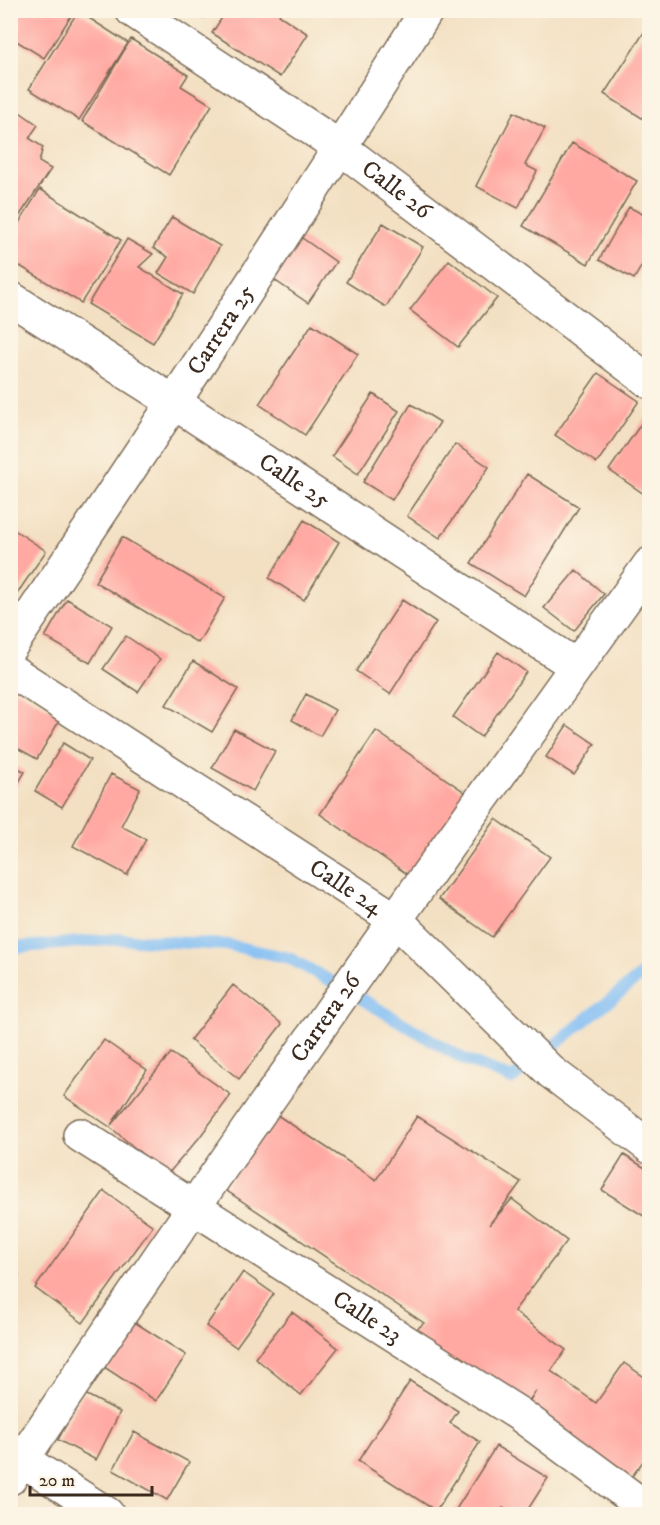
<svg xmlns="http://www.w3.org/2000/svg" width="660" height="1525" viewBox="0 0 660 1525" font-family="'IM FELL DW Pica',serif">
<style>
.lines{fill:none;stroke-linecap:round;stroke-linejoin:round}
.stream{stroke:#81bef4;stroke-width:12}
.building{fill:#ffa9a2}
.minor-casing{stroke:#7b6a57;stroke-width:36}
.minor{stroke:#fff;stroke-width:33}
.labels{text-anchor:middle;dominant-baseline:central;stroke-width:4.5;stroke-linejoin:round;paint-order:stroke}
.street-label{font-size:24px;fill:#3b2a1e;stroke:#fcf5e5}
</style>
<rect width="100%" height="100%" fill="#fcf5e5"/>
<filter id="ink" filterUnits="userSpaceOnUse"><feTurbulence type="fractalNoise" baseFrequency=".0167" numOctaves="2"/><feDisplacementMap in="SourceGraphic" scale="12" xChannelSelector="R" yChannelSelector="G"/><feConvolveMatrix kernelMatrix="1 2 1 2 8 2 1 2 1" color-interpolation-filters="sRGB"/></filter>
<filter id="wash" filterUnits="userSpaceOnUse"><feTurbulence type="fractalNoise" baseFrequency=".008" numOctaves="4" result="noise"/><feDisplacementMap in="SourceGraphic" scale="24" xChannelSelector="R" yChannelSelector="G"/><feGaussianBlur stdDeviation="1.35" result="paint"/><feColorMatrix in="noise" values="0 0 0 0 0 0 0 0 0 0 0 0 0 0 0 0 0 1.4 0 .05"/><feComposite in="paint" operator="in"/></filter>
<g filter="url(#wash)">
<rect width="100%" height="100%" fill="#f3e0c2"/>
<g class="lines">
<!-- stream -->
<path class="stream" d="M 10,948 L 118,939 L 229,945 L 289,958 L 345,989 L 465,1060 L 512,1079 L 650,968"/>
</g>
<g id="blocks">
<!-- building -->
<path class="building" d="M 10,10 L 75,10 L 44,58 L 10,37 Z
M 193,10 L 210,10 L 204,18 Z
M 227,10 L 282,10 L 279,15 L 308,34 L 280,77 L 212,33 Z
M 78,11 L 128,43 L 79,120 L 29,89 Z
M 650,23 L 650,113 L 645,120 L 604,94 Z
M 131,39 L 188,75 L 181,86 L 212,105 L 169,175 L 82,121 Z
M 14,108 L 38,125 L 29,138 L 43,147 L 39,162 L 51,169 L 10,230 L 10,113 Z
M 514,112 L 545,128 L 525,165 L 537,171 L 518,208 L 476,186 Z
M 572,143 L 637,181 L 588,264 L 523,226 Z
M 40,189 L 121,240 L 81,303 L 10,260 L 10,237 Z
M 629,207 L 650,218 L 650,251 L 634,279 L 599,260 Z
M 172,217 L 220,246 L 193,294 L 158,273 L 168,257 L 153,248 Z
M 383,223 L 423,247 L 386,307 L 346,282 Z
M 295,233 L 336,262 L 308,303 L 267,275 Z
M 127,239 L 153,254 L 139,267 L 183,294 L 153,343 L 88,304 Z
M 449,260 L 497,298 L 458,347 L 410,310 Z
M 312,324 L 358,354 L 305,435 L 259,404 Z
M 598,373 L 639,401 L 597,463 L 555,435 Z
M 373,394 L 399,411 L 358,474 L 332,456 Z
M 411,404 L 440,422 L 392,500 L 363,482 Z
M 650,411 L 650,498 L 609,470 Z
M 455,444 L 489,467 L 440,538 L 407,516 Z
M 527,474 L 579,507 L 524,596 L 471,563 Z
M 304,520 L 339,542 L 304,600 L 269,578 Z
M 10,527 L 46,551 L 10,604 Z
M 122,537 L 225,598 L 198,643 L 95,582 Z
M 576,570 L 604,594 L 574,631 L 544,608 Z
M 67,599 L 112,626 L 90,663 L 45,637 Z
M 402,600 L 436,622 L 390,694 L 356,671 Z
M 126,636 L 160,659 L 138,692 L 103,669 Z
M 498,652 L 526,672 L 481,737 L 453,717 Z
M 193,661 L 238,689 L 212,732 L 166,705 Z
M 10,686 L 62,716 L 37,759 L 10,744 Z
M 306,694 L 335,710 L 320,736 L 292,720 Z
M 567,725 L 595,744 L 574,775 L 546,757 Z
M 234,729 L 275,751 L 253,791 L 212,768 Z
M 376,731 L 466,793 L 410,876 L 320,814 Z
M 63,743 L 90,760 L 62,807 L 35,791 Z
M 10,763 L 25,772 L 10,797 Z
M 111,774 L 140,789 L 121,826 L 146,839 L 127,875 L 73,846 Z
M 496,819 L 550,857 L 492,937 L 439,899 Z
M 233,985 L 282,1024 L 239,1079 L 190,1040 Z
M 104,1040 L 147,1070 L 111,1125 L 171,1053 L 231,1095 L 199,1138 L 167,1175 L 110,1127 L 64,1096 Z
M 274,1113 L 376,1180 L 417,1116 L 521,1182 L 489,1225 L 512,1199 L 567,1241 L 514,1311 L 566,1350 L 551,1371 L 596,1403 L 624,1363 L 650,1381 L 650,1452 L 630,1479 L 526,1406 L 536,1391 L 519,1414 L 411,1334 L 424,1323 L 224,1189 Z
M 624,1155 L 650,1171 L 650,1214 L 647,1218 L 602,1190 Z
M 104,1191 L 153,1226 L 83,1323 L 35,1288 Z
M 10,1269 L 19,1275 L 10,1287 Z
M 243,1272 L 274,1294 L 236,1347 L 206,1326 Z
M 292,1312 L 338,1348 L 301,1395 L 255,1358 Z
M 125,1316 L 186,1355 L 156,1401 L 95,1361 Z
M 410,1381 L 458,1411 L 450,1423 L 480,1442 L 436,1511 L 358,1461 Z
M 83,1393 L 120,1412 L 96,1460 L 58,1440 Z
M 134,1432 L 189,1462 L 167,1500 L 113,1470 Z
M 496,1446 L 548,1478 L 525,1514 L 514,1514 L 503,1508 L 499,1514 L 453,1514 Z"/>
</g>
</g>
<g filter="url(#ink)">
<use href="#blocks" fill-opacity="0" stroke="#7b6a57" stroke-width="1.5"/>
<g class="lines">
<defs>
<g id="minor">
<path id="s1" d="M 132,10 L 341,148 L 650,382"/>
<path id="s2" d="M 10,298 L 175,403 L 576,666"/>
<path id="s3" d="M 10,647 C 152,437 292,225 427,10"/>
<path id="s4" d="M 10,670 L 396,920 L 551,1072 L 650,1147"/>
<path id="s5" d="M 80,1135 L 519,1414 L 650,1511"/>
<path d="M 10,1452 L 107,1514"/>
<path id="s6" d="M 10,1478 C 216,1168 433,866 650,564"/>
</g>
</defs>
<!-- minor casing -->
<use href="#minor" class="minor-casing"/>
<!-- minor -->
<use href="#minor" class="minor"/>
</g>
</g>
<g class="labels">
<!-- street labels -->
<g class="street-label">
<text stroke="none"><textPath href="#s1" startOffset="320">Calle 26</textPath></text>
<text stroke="none"><textPath href="#s3" startOffset="381">Carrera 25</textPath></text>
<text stroke="none"><textPath href="#s2" startOffset="338">Calle 25</textPath></text>
<text stroke="none"><textPath href="#s4" startOffset="400">Calle 24</textPath></text>
<text stroke="none"><textPath href="#s6" startOffset="558">Carrera 26</textPath></text>
<text stroke="none"><textPath href="#s5" startOffset="340">Calle 23</textPath></text>
</g>
</g>
<!-- margin -->
<rect width="660" height="1525" fill="none" stroke="#fcf5e5" stroke-width="36"/>
<!-- scale -->
<path d="M30 1486v9h122v-9" fill="none" stroke="#3b2a1e" stroke-width="3"/>
<text x="39" y="1486" font-size="18" fill="#3b2a1e" stroke="#fcf5e5" stroke-width="4.5" paint-order="stroke">20 m</text>
</svg>
